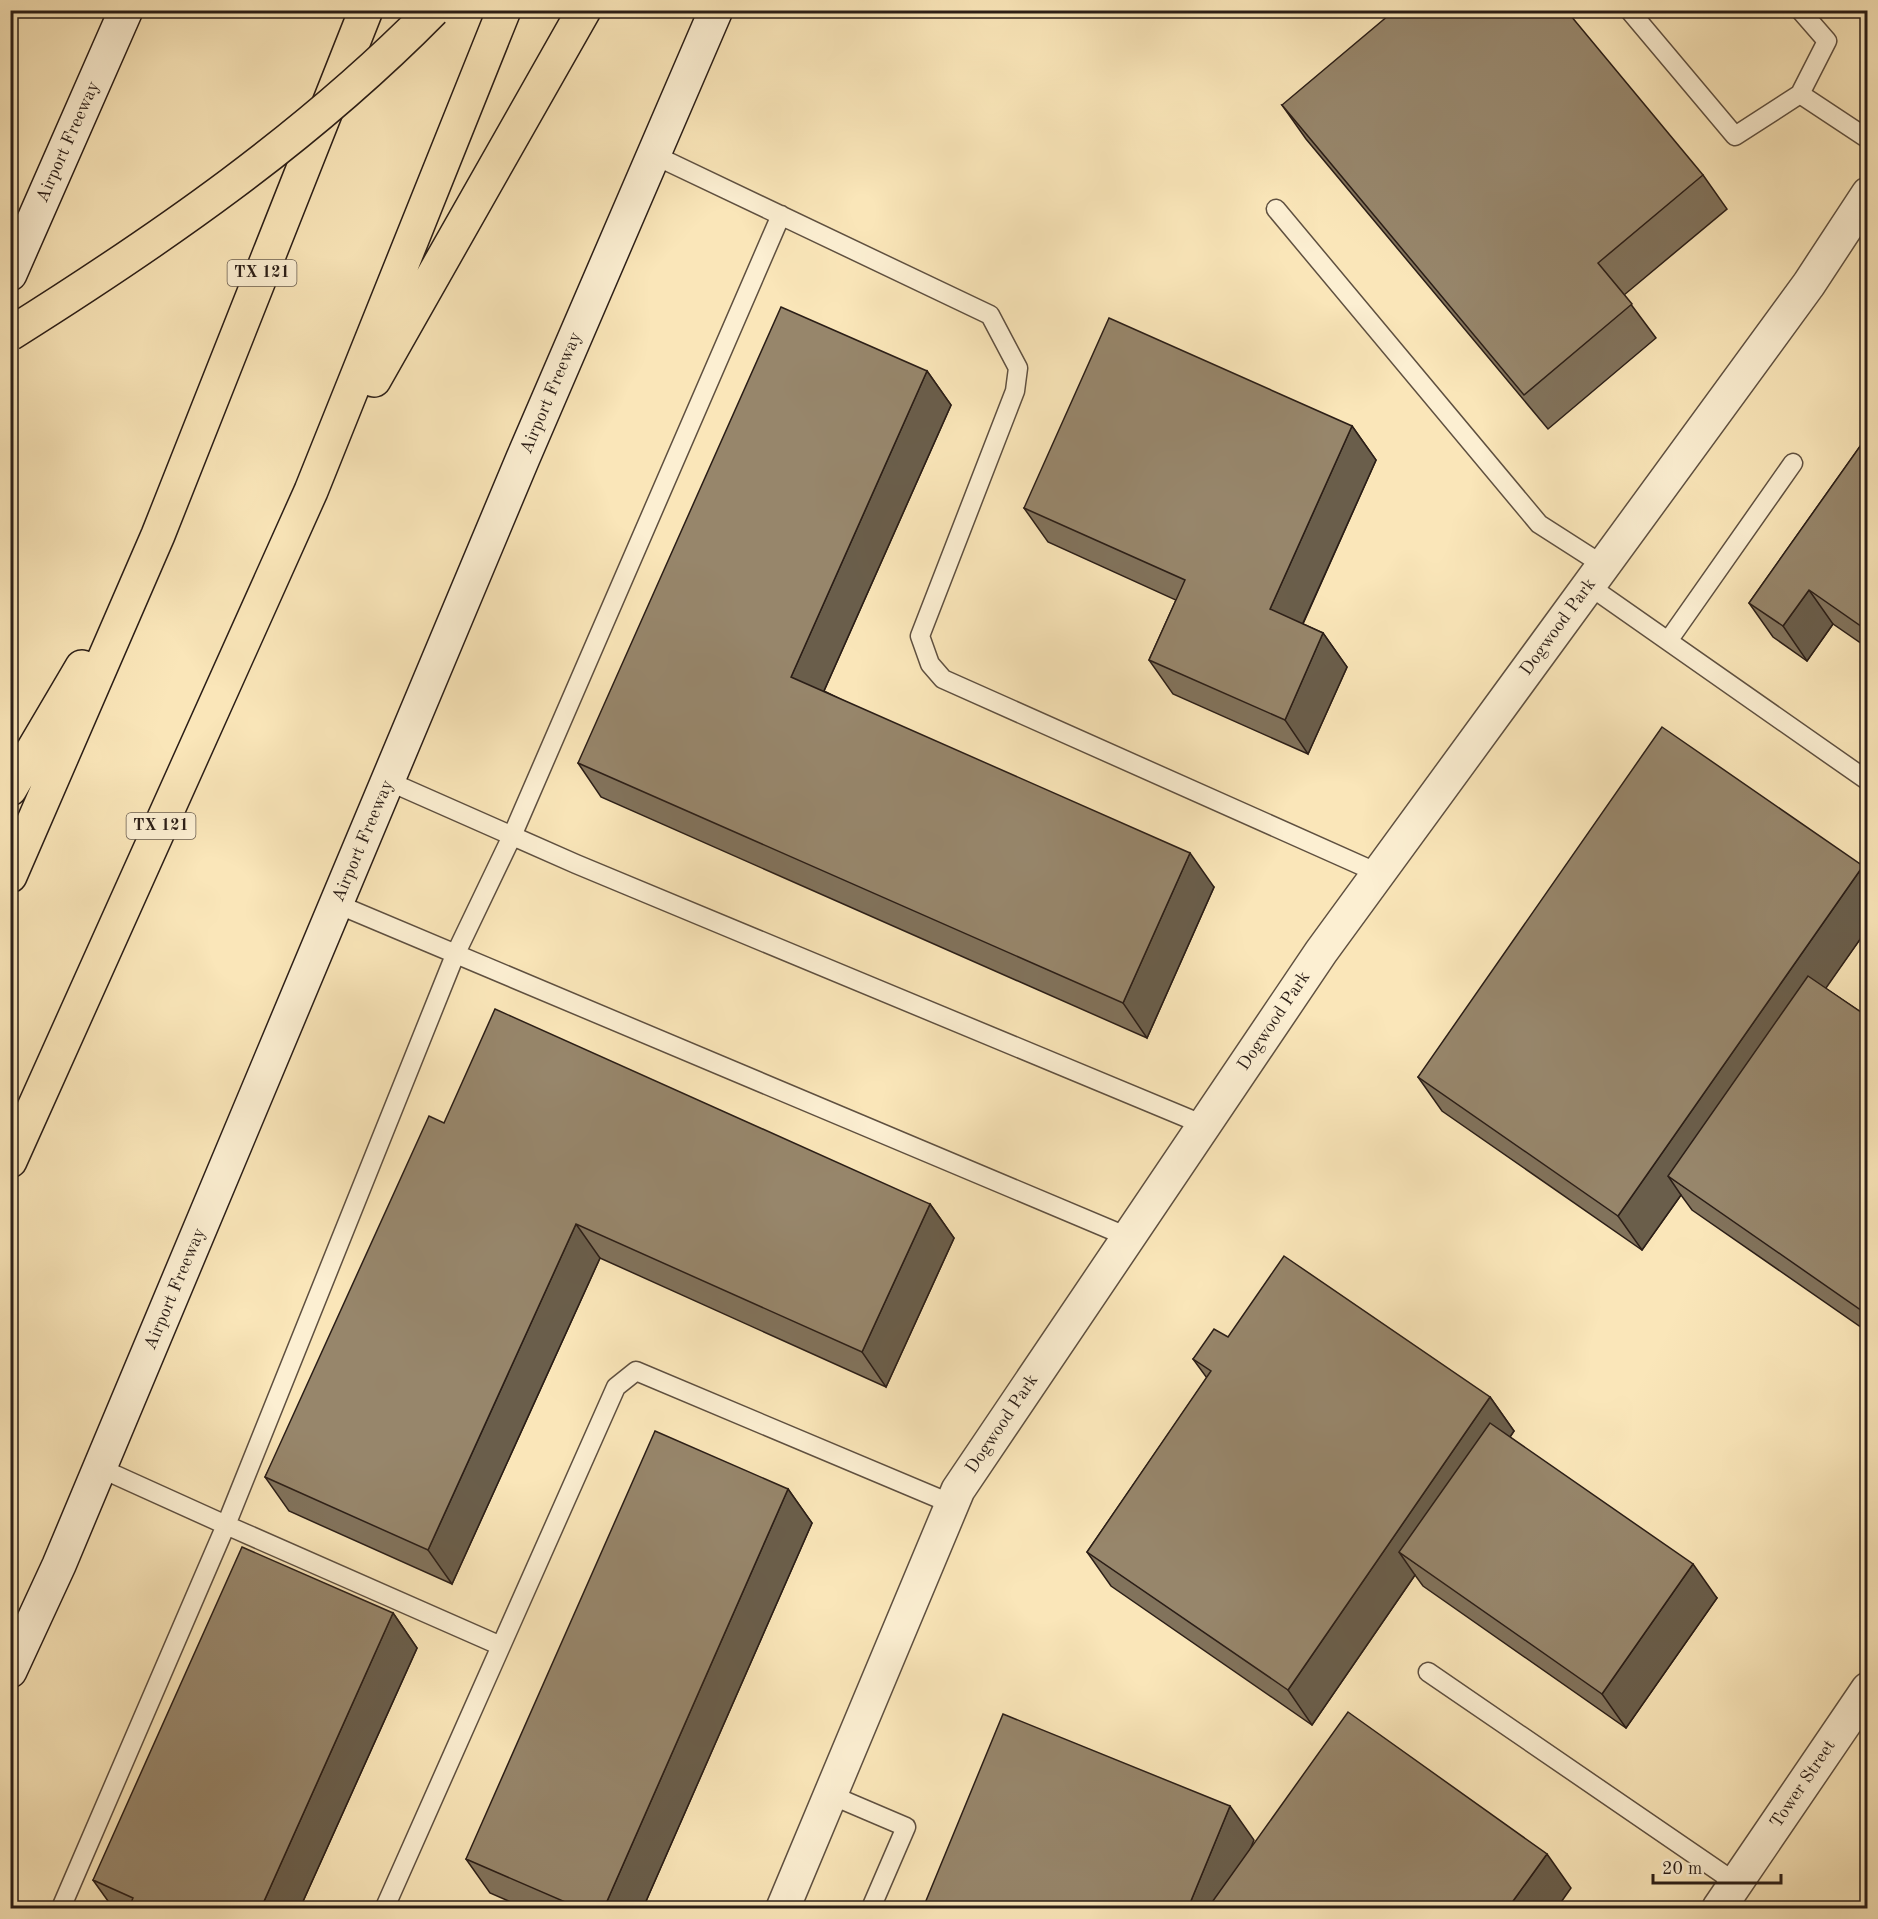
<svg xmlns="http://www.w3.org/2000/svg" width="1878" height="1919" viewBox="0 0 1878 1919" font-family="'Old Standard TT',serif">
<style>
.lines{fill:none;stroke-linecap:round;stroke-linejoin:round}
.service-casing{stroke:#5f5040;stroke-width:21}
.minor-casing{stroke:#5f5040;stroke-width:36}
.secondary-casing{stroke:#2b1e17;stroke-width:36}
.motorway-casing{stroke:#2b1e17;stroke-width:36}
.service{stroke:#fcefd2;stroke-width:18}
.minor{stroke:#fcefd2;stroke-width:33}
.secondary{stroke:#fcefd2;stroke-width:33}
.motorway{stroke:#fae6b9;stroke-width:33}
.motorway-bridge-casing{stroke:#2b1e17;stroke-width:36;stroke-linecap:butt}
.motorway-bridge{stroke:#fae6b9;stroke-width:33}
.wall{fill:#82735c;stroke:#2b1e17;stroke-width:1.5}
.shaded-wall{fill:#6a5e4b;stroke:#2b1e17;stroke-width:1.5}
.building{fill:#97866b;stroke:#2b1e17;stroke-width:1.5}
.labels{text-anchor:middle;dominant-baseline:central;stroke-width:4.5;stroke-linejoin:round;paint-order:stroke}
.shield{fill:#fcefd2;stroke:#6a5d4f;stroke-width:1.5}
.shield-label{font-size:16px;font-weight:bold;fill:#2b1e17}
.street-label{font-size:18px;fill:#2b1e17;stroke:#fcefd2}
</style>
<rect width="100%" height="100%" fill="#fae6b9"/>
<filter id="stains"><feTurbulence type="fractalNoise" baseFrequency=".00333" numOctaves="4"/><feColorMatrix values="0 0 0 0 .2 0 0 0 0 .09 0 0 0 0 .02 0 0 0 .5 -.17"/></filter>
<radialGradient id="worn" r=".72"><stop offset=".6" stop-color="#630" stop-opacity="0"/><stop offset="1" stop-color="#630" stop-opacity=".3"/></radialGradient>
<g class="lines">
<defs>
<path id="service" d="M 1629,10 L 1735,136 L 1800,94 L 1827,41 L 1800,10
M 1800,94 L 1868,139
M 654,155 L 990,315 L 1018,368 L 1015,391 L 920,636 L 930,664 L 943,679 L 1378,873
M 1276,209 L 1539,524 L 1603,565
M 1588,585 L 1868,781
M 1668,641 L 1793,463
M 388,781 L 576,864 L 1204,1125
M 337,904 L 1128,1237
M 100,1468 L 226,1525 L 455,955 L 512,836 L 781,215
M 1428,1672 L 1736,1883
M 831,1795 L 906,1827 L 871,1908
M 61,1908 L 226,1525 L 501,1646
M 387,1908 L 386,1905 L 616,1387 L 636,1371 L 952,1504"/>
<path id="minor" d="M 783,1908 L 958,1490 L 1321,952 L 1809,284 L 1868,194
M 1719,1908 L 1868,1689"/>
<path id="secondary" d="M 10,274 L 126,10
M 10,1671 L 59,1565 L 523,458 L 716,10"/>
<path id="motorway" d="M 374,380 L 584,10
M 10,789 L 82,667
M 10,876 L 158,535 L 366,10
M 10,1161 L 311,491 L 504,10"/>
</defs>
<!-- service casing -->
<use href="#service" class="service-casing"/>
<!-- minor casing -->
<use href="#minor" class="minor-casing"/>
<!-- secondary casing -->
<use href="#secondary" class="secondary-casing"/>
<!-- motorway casing -->
<use href="#motorway" class="motorway-casing"/>
<!-- service -->
<use href="#service" class="service"/>
<!-- minor -->
<use href="#minor" class="minor"/>
<!-- secondary -->
<use href="#secondary" class="secondary"/>
<!-- motorway -->
<use href="#motorway" class="motorway"/>
<defs>
<path id="motorway-bridge" d="M 10,334 C 161,239 307,138 433,10"/>
</defs>
<!-- motorway-bridge casing -->
<use href="#motorway-bridge" class="motorway-bridge-casing"/>
<!-- motorway-bridge -->
<use href="#motorway-bridge" class="motorway-bridge"/>
</g>
<!-- wall -->
<path class="wall" d="M 1282,105 L 1703,175 L 1727,209 L 1624,295 L 1656,338 L 1548,429 L 1306,139 Z
M 927,371 L 951,405 L 824,691 L 1214,887 L 1147,1038 L 601,797 L 578,763 Z
M 1352,426 L 1376,460 L 1303,624 L 1323,633 L 1347,667 L 1308,754 L 1173,694 L 1149,660 L 1176,600 L 1048,542 L 1024,508 Z
M 1868,435 L 1868,648 L 1833,624 L 1807,661 L 1773,637 L 1749,603 Z
M 1863,866 L 1868,872 L 1868,928 L 1825,988 L 1868,1017 L 1868,1332 L 1692,1210 L 1681,1195 L 1642,1250 L 1442,1111 L 1418,1077 Z
M 444,1123 L 930,1204 L 954,1238 L 886,1387 L 600,1258 L 452,1584 L 289,1511 L 265,1477 Z
M 1228,1337 L 1490,1397 L 1514,1431 L 1510,1437 L 1717,1598 L 1626,1728 L 1423,1586 L 1415,1575 L 1312,1725 L 1111,1586 L 1087,1552 L 1207,1378 L 1193,1359 Z
M 788,1489 L 812,1523 L 643,1908 L 525,1908 L 490,1893 L 466,1859 Z
M 393,1613 L 417,1648 L 300,1908 L 113,1908 L 93,1880 Z"/>
<!-- shaded-wall -->
<path class="shaded-wall" d="M 927,371 L 951,405 L 815,711 L 791,677 Z
M 1352,426 L 1376,460 L 1294,643 L 1270,609 Z
M 1809,590 L 1833,624 L 1807,661 L 1783,626 Z
M 1323,633 L 1347,667 L 1308,754 L 1285,720 Z
M 1190,853 L 1214,887 L 1147,1038 L 1123,1003 Z
M 1863,866 L 1868,872 L 1868,928 L 1686,1188 L 1668,1176 L 1681,1195 L 1642,1250 L 1618,1216 Z
M 930,1204 L 954,1238 L 886,1387 L 862,1352 Z
M 576,1224 L 600,1258 L 452,1584 L 428,1550 Z
M 1490,1397 L 1514,1431 L 1421,1567 L 1399,1552 L 1415,1575 L 1312,1725 L 1288,1690 Z
M 788,1489 L 812,1523 L 643,1908 L 604,1908 Z
M 1693,1564 L 1717,1598 L 1626,1728 L 1602,1694 Z
M 393,1613 L 417,1648 L 300,1908 L 261,1908 Z
M 1230,1806 L 1254,1840 L 1226,1908 L 1210,1905 L 1213,1908 L 1188,1908 Z
M 1547,1854 L 1571,1888 L 1557,1908 L 1508,1908 Z"/>
<!-- building -->
<path class="building" d="M 1395,10 L 1566,10 L 1703,175 L 1598,263 L 1632,304 L 1524,395 L 1282,105 Z
M 781,307 L 927,371 L 791,677 L 1190,853 L 1123,1003 L 578,763 Z
M 1109,318 L 1352,426 L 1270,609 L 1323,633 L 1285,720 L 1149,660 L 1185,580 L 1024,508 Z
M 1868,435 L 1868,631 L 1809,590 L 1783,626 L 1749,603 Z
M 1662,727 L 1863,866 L 1618,1216 L 1418,1077 Z
M 1808,976 L 1868,1017 L 1868,1315 L 1668,1176 Z
M 495,1009 L 930,1204 L 862,1352 L 576,1224 L 428,1550 L 265,1477 L 429,1116 L 444,1123 Z
M 1284,1256 L 1490,1397 L 1288,1690 L 1087,1552 L 1211,1371 L 1193,1359 L 1214,1329 L 1228,1337 Z
M 1490,1423 L 1693,1564 L 1602,1694 L 1399,1552 Z
M 655,1431 L 788,1489 L 604,1908 L 579,1908 L 466,1859 Z
M 242,1547 L 393,1613 L 261,1908 L 129,1908 L 133,1898 L 93,1880 Z
M 1348,1712 L 1547,1854 L 1508,1908 L 1215,1908 L 1210,1905 Z
M 1003,1714 L 1230,1806 L 1188,1908 L 923,1908 Z"/>
<g class="labels">
<!-- shield labels -->
<g class="shield">
<rect x="227.5" y="260" width="69" height="26" rx="4.5"/>
<rect x="126.5" y="813" width="69" height="26" rx="4.5"/>
</g>
<g class="shield-label">
<text x="262" y="273">TX 121</text>
<text x="161" y="826">TX 121</text>
</g>
<!-- street labels -->
<g class="street-label">
<text transform="translate(68 142) rotate(-66)">Airport Freeway</text>
<text transform="translate(551 393) rotate(-67)">Airport Freeway</text>
<text transform="translate(1558 627) rotate(-54)">Dogwood Park</text>
<text transform="translate(363 841) rotate(-67)">Airport Freeway</text>
<text transform="translate(1274 1021) rotate(-56)">Dogwood Park</text>
<text transform="translate(175 1289) rotate(-67)">Airport Freeway</text>
<text transform="translate(1002 1424) rotate(-56)">Dogwood Park</text>
<text transform="translate(1803 1784) rotate(-56)">Tower Street</text>
</g>
</g>
<!-- margin -->
<rect width="1878" height="1919" fill="none" stroke="#fae6b9" stroke-width="36"/>
<rect x="12" y="12" width="1854" height="1895" fill="none" stroke="#2b1e17" stroke-width="3"/>
<rect x="18" y="18" width="1842" height="1883" fill="none" stroke="#2b1e17" stroke-width="1.5"/>
<!-- scale -->
<path d="M1653 1874v9h128v-9" fill="none" stroke="#2b1e17" stroke-width="3"/>
<text x="1662" y="1874" font-size="18" fill="#2b1e17" stroke="#fcefd2" stroke-width="4.5" paint-order="stroke">20 m</text>
<rect width="100%" height="100%" filter="url(#stains)"/>
<rect width="100%" height="100%" fill="url(#worn)"/>
</svg>
